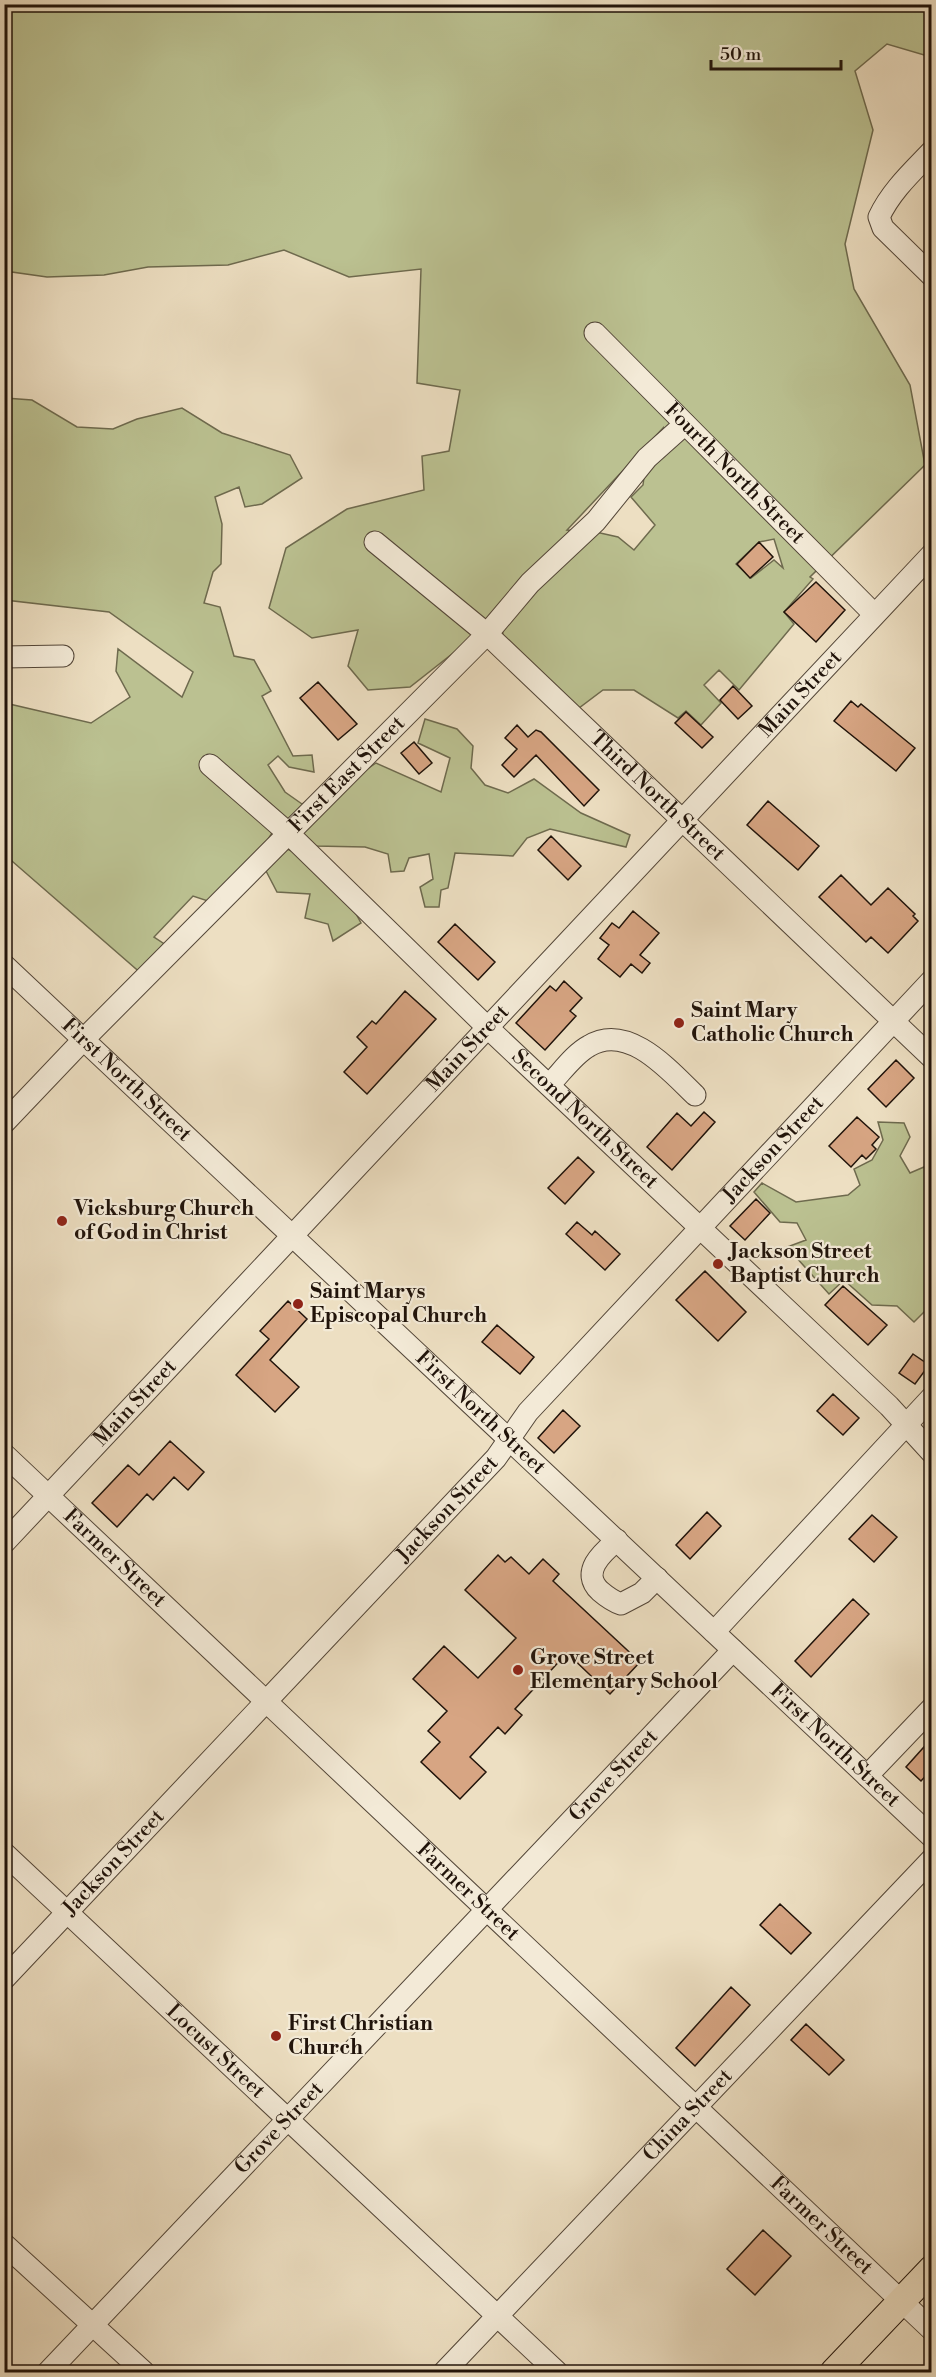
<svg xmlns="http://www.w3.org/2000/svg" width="936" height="2377" viewBox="0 0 936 2377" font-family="'Libre Bodoni',serif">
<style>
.green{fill:#bbc191;stroke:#6e6a4e;stroke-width:1.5;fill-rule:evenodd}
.building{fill:#d7a583;stroke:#20130a;stroke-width:1.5}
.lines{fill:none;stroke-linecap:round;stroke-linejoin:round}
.minor-casing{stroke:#534638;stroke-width:23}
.major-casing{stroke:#20130a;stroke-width:29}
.minor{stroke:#f3ead7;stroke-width:21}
.major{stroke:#eddfc2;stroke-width:27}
.poi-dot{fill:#8f2418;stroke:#f3ead7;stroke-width:2}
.labels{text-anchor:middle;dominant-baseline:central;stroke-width:4.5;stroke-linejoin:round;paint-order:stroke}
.street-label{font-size:21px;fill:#20130a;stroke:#f3ead7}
.poi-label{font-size:21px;font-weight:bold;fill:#20130a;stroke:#f3ead7;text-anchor:start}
</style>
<rect width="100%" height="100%" fill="#eddfc2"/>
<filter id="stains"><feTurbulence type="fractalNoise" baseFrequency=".00333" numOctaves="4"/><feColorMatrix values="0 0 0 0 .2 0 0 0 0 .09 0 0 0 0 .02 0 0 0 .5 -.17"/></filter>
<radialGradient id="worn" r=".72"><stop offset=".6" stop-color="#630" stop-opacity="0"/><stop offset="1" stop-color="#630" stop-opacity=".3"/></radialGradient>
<!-- green -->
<path class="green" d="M 926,4 L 931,11 L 931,57 L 887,44 L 855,71 L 873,130 L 845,244 L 854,289 L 910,385 L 925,465 L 810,577 L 813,579 L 784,612 L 794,624 L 739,690 L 719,670 L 704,685 L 721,703 L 701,725 L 686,711 L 678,718 L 634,690 L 603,690 L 579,708 L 503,637 L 502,618 L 587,530 L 618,537 L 634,550 L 655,525 L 631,497 L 643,485 L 648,446 L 664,427 L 567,530 L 583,531 L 499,617 L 410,687 L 368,690 L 348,666 L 358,630 L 312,638 L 269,608 L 286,548 L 347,509 L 424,490 L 422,456 L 449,451 L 460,390 L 417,383 L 421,269 L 349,277 L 284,250 L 228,265 L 148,267 L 104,275 L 47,277 L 5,271 L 5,5 ZM 774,539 L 783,568 L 774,560 L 751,578 L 736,564 L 759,542 Z
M 5,398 L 32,400 L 77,427 L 113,429 L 137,419 L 182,408 L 222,433 L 290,455 L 302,478 L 262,504 L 245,507 L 239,487 L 215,497 L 222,524 L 221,564 L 213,572 L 204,603 L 220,607 L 234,656 L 254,660 L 271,691 L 262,696 L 293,756 L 312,755 L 314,772 L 289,767 L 278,756 L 268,765 L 285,792 L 302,804 L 351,780 L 376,763 L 441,792 L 450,758 L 418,743 L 425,719 L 457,729 L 473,746 L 471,768 L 485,785 L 508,793 L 534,779 L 581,813 L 630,835 L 626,847 L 550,829 L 527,838 L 513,856 L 455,853 L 448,888 L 441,890 L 439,907 L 425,907 L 420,887 L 433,879 L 429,854 L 409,858 L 404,871 L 391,872 L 388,854 L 365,847 L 315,846 L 277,825 L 267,841 L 319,862 L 338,881 L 361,923 L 333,941 L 328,924 L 305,918 L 310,894 L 277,892 L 265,869 L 217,904 L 193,896 L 154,937 L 172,949 L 143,975 L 5,855 L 5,703 L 91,723 L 130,697 L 116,671 L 118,649 L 182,697 L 193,672 L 109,612 L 5,600 Z
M 878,1122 L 904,1123 L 910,1137 L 900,1156 L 910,1173 L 931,1164 L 931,1221 L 926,1228 L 931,1233 L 931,1305 L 914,1322 L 897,1306 L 872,1305 L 844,1280 L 829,1294 L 787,1247 L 806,1240 L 797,1223 L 780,1222 L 754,1192 L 762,1183 L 796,1202 L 848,1195 L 860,1185 L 854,1169 L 872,1160 L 883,1140 Z"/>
<!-- building -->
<path class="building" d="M 759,542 L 773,557 L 750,578 L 737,564 Z
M 816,582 L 845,610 L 816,642 L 784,612 Z
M 318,682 L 357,724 L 338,740 L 300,698 Z
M 733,686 L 752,706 L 738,719 L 720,700 Z
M 851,701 L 858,707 L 861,704 L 915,748 L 896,771 L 834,721 Z
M 686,712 L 713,737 L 702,748 L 675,723 Z
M 517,725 L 528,737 L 536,730 L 541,732 L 599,790 L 584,806 L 536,755 L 514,777 L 502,765 L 517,749 L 505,738 Z
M 414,742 L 432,763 L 419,774 L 401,753 Z
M 768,801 L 819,846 L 798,870 L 747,825 Z
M 551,836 L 581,866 L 568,880 L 538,850 Z
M 841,875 L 871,905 L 888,888 L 915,914 L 913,916 L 918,921 L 888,953 L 871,937 L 866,942 L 819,897 Z
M 633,911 L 659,933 L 640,955 L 650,963 L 642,973 L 631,964 L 620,977 L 598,959 L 609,945 L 600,938 L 612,923 L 619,928 Z
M 455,924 L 495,962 L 478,980 L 438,942 Z
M 564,981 L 582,998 L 570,1011 L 576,1016 L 545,1050 L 516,1023 L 550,986 L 556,991 Z
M 405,991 L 436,1019 L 367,1094 L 344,1072 L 367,1047 L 357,1037 L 372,1021 L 376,1024 Z
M 896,1060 L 914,1078 L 886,1107 L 868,1089 Z
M 704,1112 L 715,1122 L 672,1170 L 647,1147 L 677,1113 L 691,1126 Z
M 857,1117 L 879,1137 L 872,1145 L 876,1149 L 866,1159 L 862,1155 L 851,1167 L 829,1146 Z
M 578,1157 L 594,1172 L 565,1204 L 548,1188 Z
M 756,1199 L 770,1213 L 745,1240 L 730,1226 Z
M 577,1222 L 592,1235 L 595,1231 L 620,1254 L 605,1270 L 566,1234 Z
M 705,1271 L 746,1312 L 718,1341 L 676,1300 Z
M 843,1286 L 887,1325 L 868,1345 L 825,1305 Z
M 288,1301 L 307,1319 L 270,1360 L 299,1387 L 275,1412 L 236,1375 L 269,1339 L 260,1331 Z
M 497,1325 L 534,1357 L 520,1374 L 482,1342 Z
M 913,1354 L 929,1365 L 915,1384 L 899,1373 Z
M 833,1394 L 859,1418 L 843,1435 L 817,1411 Z
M 563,1410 L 580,1426 L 554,1453 L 538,1438 Z
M 170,1441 L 204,1472 L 188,1490 L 174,1477 L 153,1500 L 147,1494 L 117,1527 L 92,1503 L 128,1465 L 139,1475 Z
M 707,1512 L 721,1526 L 690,1559 L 676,1545 Z
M 872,1515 L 897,1537 L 874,1562 L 849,1539 Z
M 498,1555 L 505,1562 L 511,1557 L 529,1574 L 543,1559 L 559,1574 L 553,1581 L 640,1662 L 610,1694 L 567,1653 L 515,1709 L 522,1715 L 505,1734 L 498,1727 L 470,1757 L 486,1772 L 460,1799 L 421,1762 L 440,1742 L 428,1731 L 447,1711 L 413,1679 L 444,1646 L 478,1678 L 516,1638 L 465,1590 Z
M 853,1599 L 869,1614 L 811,1677 L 795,1661 Z
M 932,1738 L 932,1769 L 921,1781 L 906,1767 Z
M 780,1904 L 811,1933 L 791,1954 L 760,1925 Z
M 731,1987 L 750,2005 L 695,2066 L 676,2048 Z
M 806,2024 L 844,2060 L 829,2075 L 791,2040 Z
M 763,2230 L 791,2256 L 755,2295 L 727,2269 Z"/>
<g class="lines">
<defs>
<g id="minor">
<path d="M 932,151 C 913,171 891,191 879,217 L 883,228 L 932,276"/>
<path id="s1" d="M 595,333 L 874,614"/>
<path id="s2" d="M 375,542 L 487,634 L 932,1058"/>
<path d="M 4,657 L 63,656"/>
<path id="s3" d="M 210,765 L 288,833 L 488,1028 L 889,1406 L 932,1453"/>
<path id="s4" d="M 4,965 L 932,1837"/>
<path d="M 549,1085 C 561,1073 574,1054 589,1046 C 628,1022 670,1071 695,1095"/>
<path id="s5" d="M 4,1123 L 84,1039 L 487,634 L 530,583 L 596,521 L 647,458 L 685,424"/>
<path id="s6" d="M 4,1454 L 932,2330"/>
<path d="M 617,1540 C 602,1553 580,1572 600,1591 C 607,1597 612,1601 621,1604 L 642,1593 L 657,1578"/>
<path id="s7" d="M 4,1543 L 932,554"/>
<path d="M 714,1632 L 932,1397"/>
<path d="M 867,1776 L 932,1708"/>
<path id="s8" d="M 4,1853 L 557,2372"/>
<path id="s9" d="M 4,1979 L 496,1458 L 528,1412 L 932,980"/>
<path d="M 4,2244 L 144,2372"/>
<path id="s10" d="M 48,2372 L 733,1650"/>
<path id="s11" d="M 444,2372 L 932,1859"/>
</g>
<path id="major" d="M 834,2372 L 932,2269"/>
</defs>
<!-- minor casing -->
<use href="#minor" class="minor-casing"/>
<!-- major casing -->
<use href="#major" class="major-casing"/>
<!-- minor -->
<use href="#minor" class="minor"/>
<!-- major -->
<use href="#major" class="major"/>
</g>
<!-- markers -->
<g class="poi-dot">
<circle cx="679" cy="1023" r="6"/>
<circle cx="62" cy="1221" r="6"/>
<circle cx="718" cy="1264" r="6"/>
<circle cx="298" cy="1304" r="6"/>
<circle cx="518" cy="1670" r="6"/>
<circle cx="276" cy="2036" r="6"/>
</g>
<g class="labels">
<!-- street labels -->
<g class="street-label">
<text stroke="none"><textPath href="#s1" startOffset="198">Fourth North Street</textPath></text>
<text stroke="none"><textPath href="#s7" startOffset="1164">Main Street</textPath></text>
<text stroke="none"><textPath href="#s5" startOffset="489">First East Street</textPath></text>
<text stroke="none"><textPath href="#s2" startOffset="380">Third North Street</textPath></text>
<text stroke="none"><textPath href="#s7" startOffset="678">Main Street</textPath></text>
<text stroke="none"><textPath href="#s4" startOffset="168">First North Street</textPath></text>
<text stroke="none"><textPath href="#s3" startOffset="516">Second North Street</textPath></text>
<text stroke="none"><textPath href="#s9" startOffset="1132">Jackson Street</textPath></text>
<text stroke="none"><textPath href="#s7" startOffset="192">Main Street</textPath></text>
<text stroke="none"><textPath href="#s4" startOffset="654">First North Street</textPath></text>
<text stroke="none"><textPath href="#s9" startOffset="646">Jackson Street</textPath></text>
<text stroke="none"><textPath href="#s6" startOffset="152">Farmer Street</textPath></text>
<text stroke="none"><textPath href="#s4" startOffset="1140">First North Street</textPath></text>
<text stroke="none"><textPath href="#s10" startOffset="822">Grove Street</textPath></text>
<text stroke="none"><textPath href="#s9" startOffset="160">Jackson Street</textPath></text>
<text stroke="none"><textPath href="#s6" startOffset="638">Farmer Street</textPath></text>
<text stroke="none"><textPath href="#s8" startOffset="290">Locust Street</textPath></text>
<text stroke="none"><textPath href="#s11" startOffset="354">China Street</textPath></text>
<text stroke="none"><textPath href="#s10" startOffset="336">Grove Street</textPath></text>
<text stroke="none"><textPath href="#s6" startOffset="1124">Farmer Street</textPath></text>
</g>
<!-- poi labels -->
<g class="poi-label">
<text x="691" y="1011">Saint Mary<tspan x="691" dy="24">Catholic Church</tspan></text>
<text x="74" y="1209">Vicksburg Church<tspan x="74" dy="24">of God in Christ</tspan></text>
<text x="730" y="1252">Jackson Street<tspan x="730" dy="24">Baptist Church</tspan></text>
<text x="310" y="1292">Saint Marys<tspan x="310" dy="24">Episcopal Church</tspan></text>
<text x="530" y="1658">Grove Street<tspan x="530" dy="24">Elementary School</tspan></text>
<text x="288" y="2024">First Christian<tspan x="288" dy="24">Church</tspan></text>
</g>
</g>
<!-- margin -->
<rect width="936" height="2377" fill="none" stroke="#eddfc2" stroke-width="24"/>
<rect x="6" y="6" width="924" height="2365" fill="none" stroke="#20130a" stroke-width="3"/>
<rect x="12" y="12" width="912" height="2353" fill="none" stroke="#20130a" stroke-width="1.5"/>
<!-- scale -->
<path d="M711 60v9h130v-9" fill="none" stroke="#20130a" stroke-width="3"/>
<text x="720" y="60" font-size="18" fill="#20130a" stroke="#f3ead7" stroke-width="4.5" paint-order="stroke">50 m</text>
<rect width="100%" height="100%" filter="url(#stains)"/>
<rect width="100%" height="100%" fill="url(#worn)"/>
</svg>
